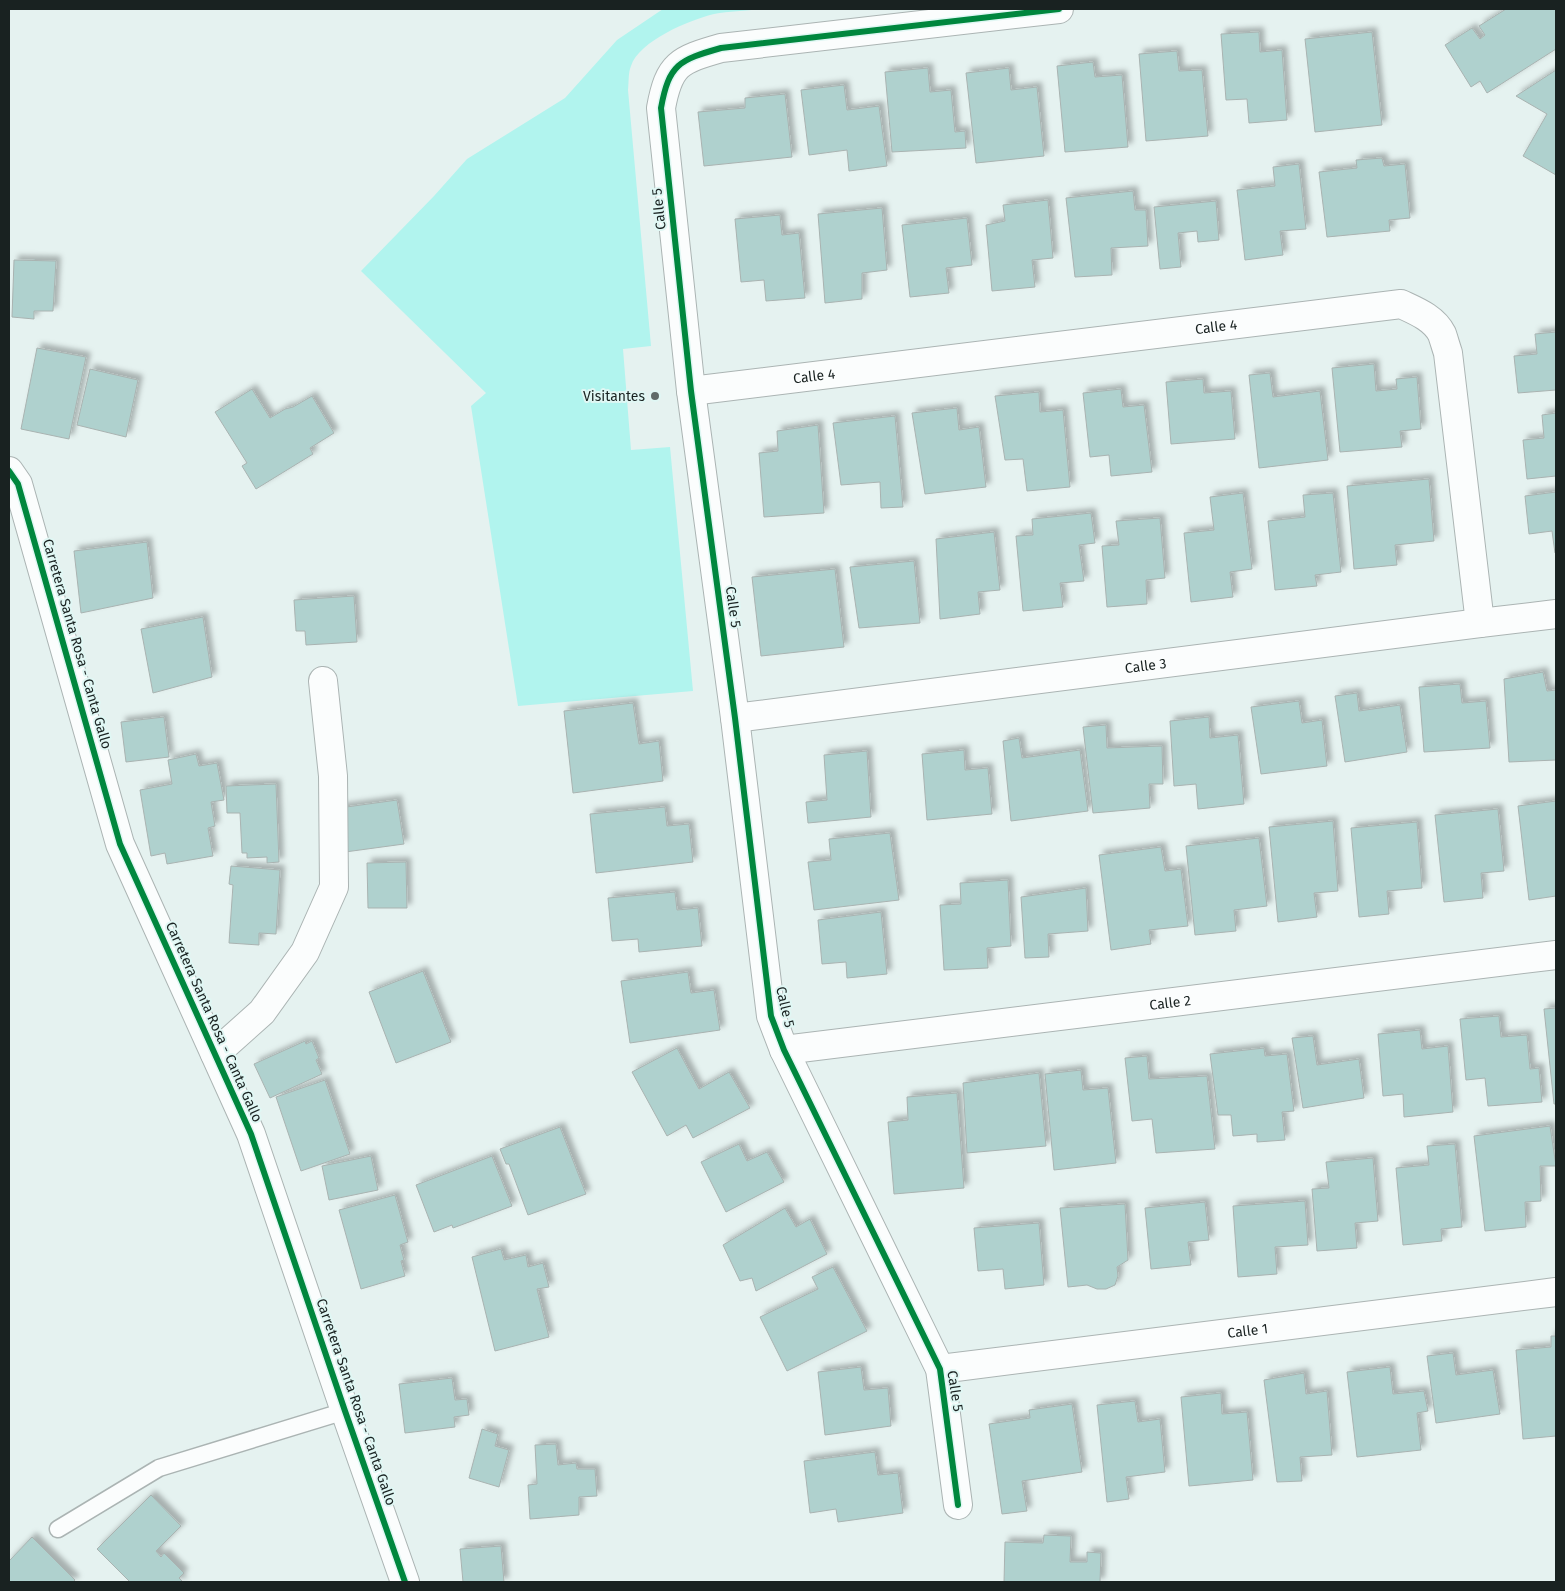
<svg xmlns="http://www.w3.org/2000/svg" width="1565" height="1591" viewBox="0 0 1565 1591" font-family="'Fira Sans',sans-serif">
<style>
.green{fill:#b1f4ee}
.building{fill:#afd1ce;stroke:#a9b3b1;filter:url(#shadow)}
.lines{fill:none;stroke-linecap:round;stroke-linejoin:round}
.lane-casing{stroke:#abb4b3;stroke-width:19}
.street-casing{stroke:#abb4b3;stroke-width:30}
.lane{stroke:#fbfdfd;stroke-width:16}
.street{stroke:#fbfdfd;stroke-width:28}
.cycleway-casing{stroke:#e0f7f4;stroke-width:9}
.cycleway{stroke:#00873e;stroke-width:6}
.poi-dot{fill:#606b69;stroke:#e0f7f4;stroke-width:2}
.labels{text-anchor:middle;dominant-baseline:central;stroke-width:4;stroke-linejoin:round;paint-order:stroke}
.street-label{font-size:14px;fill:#192221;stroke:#e0f7f4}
.poi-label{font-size:14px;fill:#192221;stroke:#e0f7f4;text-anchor:end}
</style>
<defs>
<filter id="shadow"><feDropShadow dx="4.5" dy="-4.5" stdDeviation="2.5" flood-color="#0004"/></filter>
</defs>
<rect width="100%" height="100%" fill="#e5f2f0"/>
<!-- green -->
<path class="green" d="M 663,9 L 760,9 C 745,11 729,11 714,14 C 689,20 639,41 631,66 C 628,73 629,82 628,90 L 651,346 L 623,349 L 631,450 L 670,447 L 693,691 L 518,706 L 471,406 L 486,393 L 361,271 L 434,196 L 467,159 L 565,98 L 617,40 Z"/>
<!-- building -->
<path class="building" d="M 1506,9 L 1556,9 L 1556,49 L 1487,93 L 1480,81 L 1471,87 L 1445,45 L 1472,28 L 1480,39 L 1485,35 L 1479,26 Z
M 1259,32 L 1260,52 L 1282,50 L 1287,120 L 1249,123 L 1247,99 L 1226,100 L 1221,34 Z
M 1372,32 L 1382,125 L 1315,132 L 1305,39 Z
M 1177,51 L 1179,71 L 1202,70 L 1208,136 L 1146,141 L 1139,54 Z
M 1093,62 L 1095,77 L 1122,75 L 1128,147 L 1065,152 L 1057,66 Z
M 928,68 L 930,92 L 951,90 L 955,132 L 965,131 L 966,148 L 892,152 L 885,72 Z
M 1009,68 L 1011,90 L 1037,87 L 1044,156 L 976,163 L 966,73 Z
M 1556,70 L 1556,175 L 1523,156 L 1547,114 L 1516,96 Z
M 844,85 L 847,110 L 879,106 L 887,166 L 849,171 L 847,150 L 809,155 L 801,90 Z
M 785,94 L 792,157 L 704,166 L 698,112 L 745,108 L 745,98 Z
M 1382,158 L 1384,166 L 1405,164 L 1410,218 L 1389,220 L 1390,231 L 1327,237 L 1319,172 L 1357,168 L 1356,160 Z
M 1299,164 L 1306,229 L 1280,231 L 1283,255 L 1245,260 L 1237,190 L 1275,186 L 1273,167 Z
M 1133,191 L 1135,210 L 1146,210 L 1148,246 L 1111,248 L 1112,275 L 1075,277 L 1066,198 Z
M 1048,200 L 1053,258 L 1032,260 L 1035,287 L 992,291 L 986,225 L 1005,221 L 1003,205 Z
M 1216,201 L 1219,240 L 1198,242 L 1197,231 L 1178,233 L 1181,267 L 1160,269 L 1154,207 Z
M 882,208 L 887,270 L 862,273 L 862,299 L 825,303 L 818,214 Z
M 780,215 L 782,235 L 799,233 L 805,298 L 766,301 L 764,280 L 741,282 L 735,219 Z
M 967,218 L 972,265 L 946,268 L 949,293 L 910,297 L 902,225 Z
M 14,260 L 56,261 L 53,311 L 34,311 L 34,319 L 12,317 Z
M 1556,332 L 1556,390 L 1518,393 L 1514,356 L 1537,354 L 1535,334 Z
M 37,348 L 86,357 L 69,439 L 21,429 Z
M 1374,364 L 1376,391 L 1397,389 L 1396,379 L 1417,377 L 1421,429 L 1400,431 L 1402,447 L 1340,452 L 1332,368 Z
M 90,369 L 138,380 L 126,437 L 77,425 Z
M 1270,373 L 1273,397 L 1320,391 L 1328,460 L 1259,468 L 1249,375 Z
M 1203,379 L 1204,393 L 1231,391 L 1235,439 L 1171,444 L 1166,382 Z
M 252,389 L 270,418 L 285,409 L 293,407 L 312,396 L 334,433 L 310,448 L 313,454 L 256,489 L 242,466 L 247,463 L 215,412 Z
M 1121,389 L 1123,407 L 1144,405 L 1152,472 L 1111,476 L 1109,455 L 1090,457 L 1083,393 Z
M 1039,392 L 1040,412 L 1063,410 L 1070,487 L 1027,491 L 1023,459 L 1005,460 L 995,396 Z
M 957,408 L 959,430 L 979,427 L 986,487 L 925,494 L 912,413 Z
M 1556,413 L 1556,476 L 1527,479 L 1523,440 L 1544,438 L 1542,415 Z
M 895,416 L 903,507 L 881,508 L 880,482 L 841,485 L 833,423 Z
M 818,425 L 824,513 L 764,517 L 759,453 L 778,451 L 777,431 Z
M 1429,479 L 1434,541 L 1395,545 L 1397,565 L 1354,569 L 1347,486 Z
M 1556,492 L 1556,553 L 1555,553 L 1552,531 L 1529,534 L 1525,496 Z
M 1243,493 L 1252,569 L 1230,572 L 1233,597 L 1191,602 L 1184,533 L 1214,530 L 1210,497 Z
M 1333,493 L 1341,572 L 1315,575 L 1317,586 L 1275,590 L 1268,521 L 1305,517 L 1303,495 Z
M 1091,513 L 1095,543 L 1079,545 L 1084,581 L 1060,583 L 1063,607 L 1023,611 L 1016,536 L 1033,535 L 1032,519 Z
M 1160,518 L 1165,578 L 1146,580 L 1147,604 L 1107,607 L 1102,546 L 1119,545 L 1116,521 Z
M 994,532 L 1000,590 L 978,592 L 980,614 L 940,619 L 936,539 Z
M 147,542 L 153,598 L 81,613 L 74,551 Z
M 914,561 L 920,623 L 859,628 L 850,567 Z
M 835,569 L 844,647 L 761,656 L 752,577 Z
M 354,596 L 357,642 L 306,645 L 305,631 L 296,631 L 294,600 Z
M 203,617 L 212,677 L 153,693 L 141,629 Z
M 1543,672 L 1547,691 L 1556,690 L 1556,760 L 1509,762 L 1504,679 Z
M 1460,684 L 1462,703 L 1486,701 L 1490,748 L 1424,752 L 1419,687 Z
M 1357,693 L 1359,711 L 1400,705 L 1407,752 L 1345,762 L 1335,696 Z
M 1299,701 L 1302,723 L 1322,720 L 1327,766 L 1261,774 L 1251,707 Z
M 633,703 L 639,744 L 659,741 L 663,781 L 573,793 L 564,711 Z
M 164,717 L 169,757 L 126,762 L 121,722 Z
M 1209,717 L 1210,738 L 1238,735 L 1244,804 L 1198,809 L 1196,784 L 1174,786 L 1170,721 Z
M 1106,725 L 1107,748 L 1162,746 L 1163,784 L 1149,784 L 1150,808 L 1093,813 L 1083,727 Z
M 1019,738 L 1022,758 L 1080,750 L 1088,811 L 1011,821 L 1003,741 Z
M 964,750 L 965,770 L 988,768 L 992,814 L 927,820 L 922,754 Z
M 867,751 L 871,817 L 808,823 L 806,802 L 827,800 L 824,755 Z
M 196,754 L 199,766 L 217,763 L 224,800 L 211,802 L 215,826 L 208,828 L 213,856 L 167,864 L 165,853 L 151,856 L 140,790 L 172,784 L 168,760 Z
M 276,784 L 279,862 L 267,863 L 267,857 L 247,858 L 247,853 L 242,853 L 240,813 L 227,813 L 226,786 Z
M 397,800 L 404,844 L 345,852 L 339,808 Z
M 1556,801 L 1556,896 L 1529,900 L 1518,806 Z
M 665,807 L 667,826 L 689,824 L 693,862 L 596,873 L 590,814 Z
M 1498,809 L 1504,871 L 1481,873 L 1483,898 L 1444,902 L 1435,815 Z
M 1333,821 L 1338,891 L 1314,893 L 1317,917 L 1278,922 L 1269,827 Z
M 1417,822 L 1422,888 L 1387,891 L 1389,914 L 1359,917 L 1351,828 Z
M 890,833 L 899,900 L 814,910 L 808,862 L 831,860 L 829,839 Z
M 1259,838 L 1267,906 L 1234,910 L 1236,931 L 1195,935 L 1186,846 Z
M 1161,847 L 1165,871 L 1181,869 L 1188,926 L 1149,930 L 1151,944 L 1111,950 L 1099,855 Z
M 406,862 L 407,908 L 368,908 L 367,863 Z
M 231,866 L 280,870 L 276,934 L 259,933 L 259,945 L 229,943 L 233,885 L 229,884 Z
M 1008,880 L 1011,946 L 987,948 L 988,968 L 944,970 L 940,905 L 961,904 L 960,883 Z
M 1086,888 L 1088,931 L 1048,934 L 1049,957 L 1025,958 L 1021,897 Z
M 675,892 L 677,910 L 698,908 L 702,946 L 639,952 L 638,939 L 612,941 L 608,898 Z
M 881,912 L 887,974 L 847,978 L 846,962 L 822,964 L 818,920 Z
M 423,971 L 451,1042 L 396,1063 L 369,992 Z
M 688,972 L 691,993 L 714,990 L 720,1030 L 630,1043 L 621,981 Z
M 1556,1008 L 1556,1104 L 1554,1104 L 1544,1009 Z
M 1499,1016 L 1501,1037 L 1527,1035 L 1530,1069 L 1539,1068 L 1542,1102 L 1488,1106 L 1485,1078 L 1466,1080 L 1460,1019 Z
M 1420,1030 L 1422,1049 L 1448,1046 L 1453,1112 L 1404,1117 L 1403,1094 L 1383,1096 L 1378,1034 Z
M 1313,1036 L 1317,1065 L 1359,1059 L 1364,1098 L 1303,1108 L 1292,1038 Z
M 305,1041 L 306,1044 L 312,1041 L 319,1058 L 316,1060 L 322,1074 L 270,1098 L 254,1064 Z
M 677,1048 L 699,1089 L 729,1072 L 750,1108 L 693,1138 L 686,1125 L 667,1136 L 632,1072 Z
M 1264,1048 L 1265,1056 L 1287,1054 L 1294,1111 L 1282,1112 L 1285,1140 L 1257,1142 L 1257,1134 L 1233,1136 L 1231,1115 L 1218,1115 L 1210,1054 Z
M 1147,1056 L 1149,1079 L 1207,1076 L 1215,1149 L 1156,1153 L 1152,1119 L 1132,1121 L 1125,1058 Z
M 1081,1070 L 1083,1090 L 1108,1088 L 1116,1163 L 1054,1170 L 1045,1074 Z
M 1039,1073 L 1046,1146 L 967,1153 L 963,1083 Z
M 325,1080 L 350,1154 L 301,1171 L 276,1097 Z
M 957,1093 L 964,1188 L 894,1194 L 888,1122 L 908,1120 L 907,1097 Z
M 1550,1126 L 1556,1166 L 1540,1166 L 1541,1201 L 1525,1202 L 1526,1227 L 1485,1231 L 1474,1136 Z
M 560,1127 L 586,1194 L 528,1215 L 509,1164 L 506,1164 L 500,1149 Z
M 739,1144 L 747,1161 L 767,1152 L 784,1182 L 726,1212 L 701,1162 Z
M 1455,1144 L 1462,1227 L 1441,1229 L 1442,1241 L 1403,1245 L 1396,1168 L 1429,1165 L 1427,1146 Z
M 371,1156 L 378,1190 L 329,1200 L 322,1166 Z
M 492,1156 L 512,1206 L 453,1228 L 452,1225 L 434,1232 L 416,1185 Z
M 1373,1158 L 1378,1221 L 1355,1223 L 1357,1248 L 1317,1251 L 1312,1189 L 1329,1188 L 1326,1162 Z
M 395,1195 L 408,1242 L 400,1245 L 404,1260 L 401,1261 L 405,1276 L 361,1289 L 339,1210 Z
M 1305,1201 L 1308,1245 L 1275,1247 L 1277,1274 L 1238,1277 L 1233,1206 Z
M 1205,1202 L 1209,1240 L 1188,1242 L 1191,1265 L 1151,1269 L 1145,1208 Z
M 1125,1204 L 1128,1260 L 1117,1267 L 1118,1276 L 1115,1285 L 1106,1289 L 1097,1289 L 1087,1285 L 1068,1287 L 1060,1208 Z
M 785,1208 L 796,1227 L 810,1219 L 827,1254 L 756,1291 L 752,1278 L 740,1281 L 723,1245 Z
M 1039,1223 L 1044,1285 L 1005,1289 L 1003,1269 L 978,1271 L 974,1228 Z
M 501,1249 L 504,1260 L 526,1255 L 528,1267 L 543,1263 L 549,1287 L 537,1289 L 549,1337 L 495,1351 L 472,1257 Z
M 833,1267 L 867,1331 L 787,1371 L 760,1317 L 818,1289 L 812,1277 Z
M 1551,1336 L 1556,1336 L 1556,1436 L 1523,1439 L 1516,1350 L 1551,1347 Z
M 1453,1353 L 1456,1375 L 1493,1370 L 1500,1414 L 1436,1423 L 1427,1356 Z
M 861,1367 L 864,1390 L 888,1388 L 891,1426 L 825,1435 L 818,1372 Z
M 1390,1367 L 1393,1394 L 1424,1391 L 1428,1411 L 1417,1413 L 1421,1450 L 1357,1457 L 1347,1372 Z
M 1304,1373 L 1306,1394 L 1327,1391 L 1332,1455 L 1300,1457 L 1302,1481 L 1277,1482 L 1264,1380 Z
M 452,1378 L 455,1400 L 467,1399 L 469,1415 L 454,1417 L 455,1427 L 405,1433 L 399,1384 Z
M 1221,1393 L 1222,1414 L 1247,1412 L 1253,1480 L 1189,1486 L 1181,1397 Z
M 1135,1401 L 1138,1422 L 1160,1419 L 1165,1472 L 1126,1477 L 1129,1499 L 1107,1502 L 1097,1405 Z
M 1072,1404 L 1082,1472 L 1022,1481 L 1027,1511 L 1002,1514 L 989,1424 L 1030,1418 L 1029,1410 Z
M 482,1429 L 498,1434 L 495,1446 L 509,1450 L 499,1487 L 469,1478 Z
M 556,1444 L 558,1465 L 576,1463 L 577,1469 L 595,1469 L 597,1496 L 579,1497 L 579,1515 L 530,1519 L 528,1485 L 537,1484 L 535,1445 Z
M 875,1452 L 878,1475 L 898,1473 L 903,1513 L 838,1522 L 836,1509 L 810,1513 L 804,1461 Z
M 151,1495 L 181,1526 L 156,1551 L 161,1557 L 164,1553 L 184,1573 L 179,1578 L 183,1582 L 130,1582 L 97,1549 Z
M 1044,1535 L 1071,1536 L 1070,1562 L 1087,1562 L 1087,1552 L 1101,1553 L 1100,1582 L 1004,1582 L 1005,1542 L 1043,1543 Z
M 32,1537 L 75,1580 L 73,1582 L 9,1582 L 9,1561 Z
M 501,1546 L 504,1582 L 463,1582 L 460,1549 Z"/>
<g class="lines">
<defs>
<path id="lane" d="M 58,1529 L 159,1468 L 345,1411"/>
<g id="street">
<path id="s1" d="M 691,391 L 1401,304 C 1416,311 1434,318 1442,334 C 1444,340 1446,347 1448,353 L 1480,623"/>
<path d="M 9,471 L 18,484 L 120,844 L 251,1134 L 345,1411 L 405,1582"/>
<path id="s2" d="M 735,718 L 1480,623 L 1556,614"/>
<path id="s3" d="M 784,1050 L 1556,955"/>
<path d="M 215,1054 L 262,1012 L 305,952 L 334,887 L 333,776 L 323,681"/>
<path id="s4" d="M 940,1369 L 1556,1292"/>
<path d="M 958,1505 L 940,1369 L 784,1050 L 771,1016 L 735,718 L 691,391 L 661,108 C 669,64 679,60 721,48 L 1059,9"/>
</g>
</defs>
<!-- lane casing -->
<use href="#lane" class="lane-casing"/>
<!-- street casing -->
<use href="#street" class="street-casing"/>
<!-- lane -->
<use href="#lane" class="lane"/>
<!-- street -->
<use href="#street" class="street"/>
<defs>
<path id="cycleway" d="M 9,471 L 18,484 L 120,844 L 251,1134 L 345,1411 L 405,1582
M 958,1505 L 940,1369 L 784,1050 L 771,1016 L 735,718 L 691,391 L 661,108 C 669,64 679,60 721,48 L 1059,9"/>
</defs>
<!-- cycleway casing -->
<use href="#cycleway" class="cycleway-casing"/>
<!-- cycleway -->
<use href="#cycleway" class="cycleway"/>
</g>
<!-- markers -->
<circle class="poi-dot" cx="655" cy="396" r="5"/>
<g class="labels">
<!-- street labels -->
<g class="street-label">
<text transform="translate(659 209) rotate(-96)">Calle 5</text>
<text stroke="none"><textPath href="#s1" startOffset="529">Calle 4</textPath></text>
<text stroke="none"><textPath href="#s1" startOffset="124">Calle 4</textPath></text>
<text transform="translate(733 607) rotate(82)">Calle 5</text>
<text transform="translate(77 644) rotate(74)">Carretera Santa Rosa - Canta Gallo</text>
<text stroke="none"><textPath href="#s2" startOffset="414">Calle 3</textPath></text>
<text stroke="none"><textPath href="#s3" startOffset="389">Calle 2</textPath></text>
<text transform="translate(785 1007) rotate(77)">Calle 5</text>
<text transform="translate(214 1022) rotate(66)">Carretera Santa Rosa - Canta Gallo</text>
<text stroke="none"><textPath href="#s4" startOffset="310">Calle 1</textPath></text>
<text transform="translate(955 1391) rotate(81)">Calle 5</text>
<text transform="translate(356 1402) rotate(71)">Carretera Santa Rosa - Canta Gallo</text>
</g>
<!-- poi labels -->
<g class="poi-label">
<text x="645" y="396">Visitantes</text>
</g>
</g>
<!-- border -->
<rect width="1565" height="1591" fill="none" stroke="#192221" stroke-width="20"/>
</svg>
